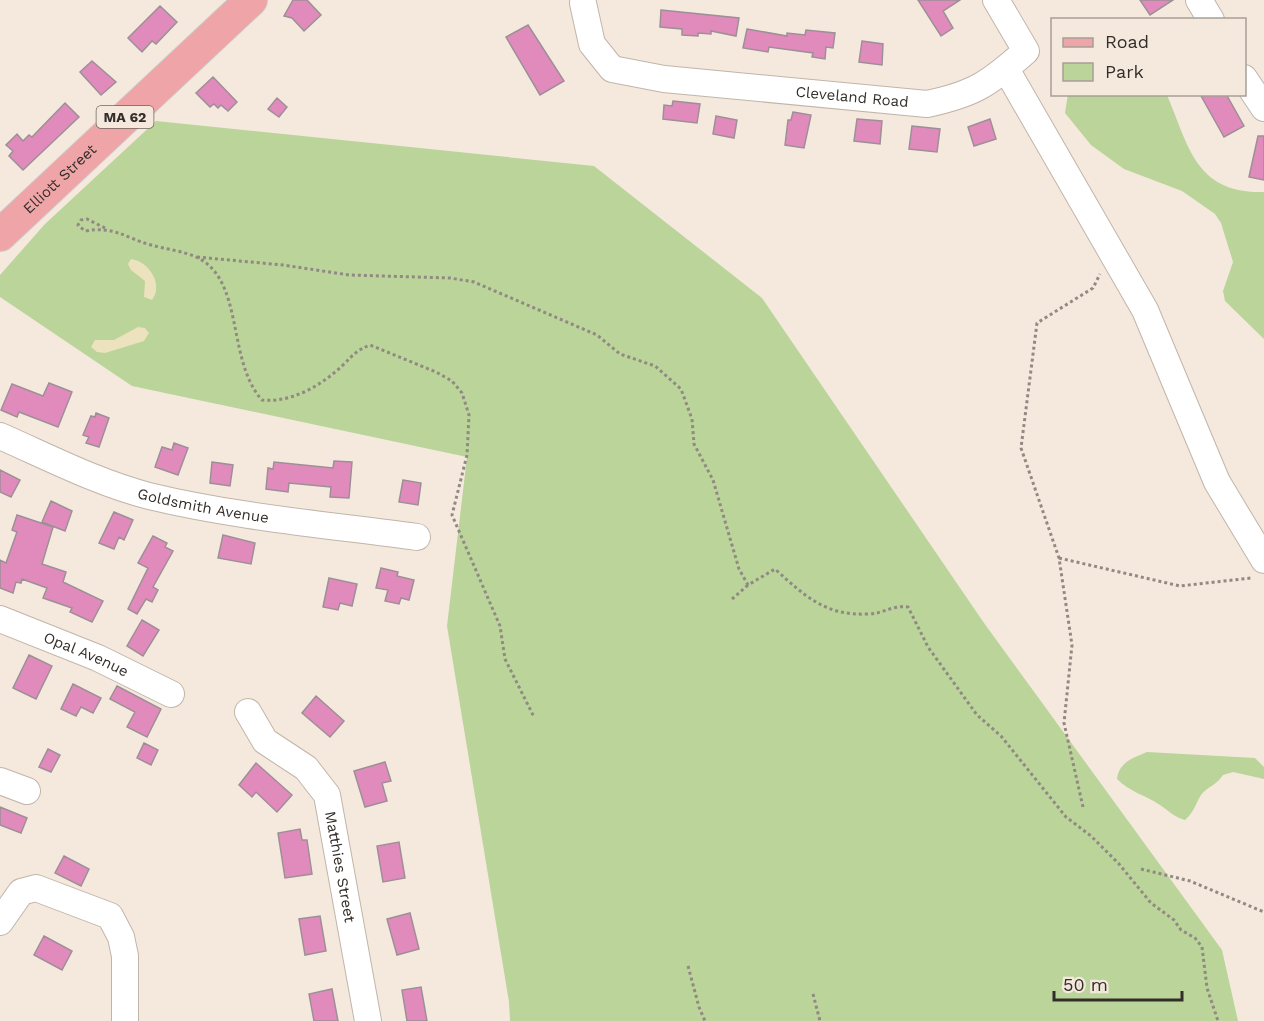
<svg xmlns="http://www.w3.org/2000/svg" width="1264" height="1021" viewBox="0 0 1264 1021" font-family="'Work Sans',sans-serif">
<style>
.green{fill:#bad49a}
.sand{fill:#ece2bd}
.building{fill:#e18bbd;stroke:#9d8f96;stroke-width:1.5}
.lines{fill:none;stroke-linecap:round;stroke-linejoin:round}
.minor-casing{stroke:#c1b5aa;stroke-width:28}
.major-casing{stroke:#cecdcc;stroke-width:34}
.path{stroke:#918982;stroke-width:3;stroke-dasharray:3 3;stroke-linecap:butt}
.minor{stroke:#fff;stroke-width:26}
.major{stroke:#efa4a7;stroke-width:32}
.labels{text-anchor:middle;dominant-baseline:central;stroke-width:6;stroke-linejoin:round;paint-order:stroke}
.shield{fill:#f5e9de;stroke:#6d6660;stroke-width:1.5}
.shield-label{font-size:14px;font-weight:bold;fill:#332e2a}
.street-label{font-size:15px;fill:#332e2a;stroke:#f5e9de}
</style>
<rect width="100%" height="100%" fill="#f5e9de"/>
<!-- green -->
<path class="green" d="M 1068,94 L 1167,95 C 1189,147 1196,194 1264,192 L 1264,339 L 1225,301 L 1223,291 L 1233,262 L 1221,223 L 1215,214 L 1182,191 L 1124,169 L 1091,145 L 1065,113 Z
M 156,121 L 594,166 L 762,298 L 984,623 L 1222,950 L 1238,1021 L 510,1021 L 509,1002 L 447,626 L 467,457 L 132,386 L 0,297 L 0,275 L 45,224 Z
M 1147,752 L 1255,758 L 1264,767 L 1264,779 L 1233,772 L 1223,775 C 1218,784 1207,787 1201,795 C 1195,805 1194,812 1185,820 C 1174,817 1169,811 1160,805 C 1145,795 1130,792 1117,779 C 1119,762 1133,758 1147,752 Z"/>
<!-- sand -->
<path class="sand" d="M 131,259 C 149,261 164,285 152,300 L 144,297 L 145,281 L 131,270 L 128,264 Z
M 138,327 L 145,328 L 149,333 L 144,341 L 105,353 L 97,352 L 91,347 L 95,340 L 114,340 Z"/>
<!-- building -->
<path class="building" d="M 293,0 L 307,0 L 321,15 L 304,31 L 292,18 L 284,16 Z
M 918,0 L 960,0 L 943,11 L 953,28 L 941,36 Z
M 1140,0 L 1173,0 L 1150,15 Z
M 160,6 L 177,22 L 156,44 L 152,41 L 142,52 L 128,38 Z
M 661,10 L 739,18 L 736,36 L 711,31 L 711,34 L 698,33 L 698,36 L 682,35 L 682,29 L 660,27 Z
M 528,25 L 564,81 L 540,95 L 506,37 Z
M 747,29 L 787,36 L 787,33 L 805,35 L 806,30 L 835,33 L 833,48 L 826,47 L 825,59 L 812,57 L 813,53 L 769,47 L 768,52 L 743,48 Z
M 862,41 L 883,44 L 882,65 L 859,62 Z
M 92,61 L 116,82 L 101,95 L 80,72 Z
M 213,77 L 237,102 L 228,111 L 221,105 L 218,108 L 214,104 L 210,107 L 196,93 Z
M 1200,94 L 1226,94 L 1244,126 L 1224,137 Z
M 277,98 L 287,107 L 279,117 L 268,109 Z
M 673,101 L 700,104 L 697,123 L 663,119 L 664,105 L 672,106 Z
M 65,103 L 79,117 L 23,170 L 9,156 L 13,151 L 6,145 L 17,134 L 23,141 L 29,135 L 32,137 Z
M 793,112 L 811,115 L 804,148 L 785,145 L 788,120 L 791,120 Z
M 716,116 L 737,120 L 734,138 L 713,134 Z
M 857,119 L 882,121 L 880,144 L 854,141 Z
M 990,119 L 996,139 L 974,146 L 968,127 Z
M 912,126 L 940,129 L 937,152 L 909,149 Z
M 1258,136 L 1264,136 L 1264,180 L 1249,177 Z
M 49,383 L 72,392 L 58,427 L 19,412 L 17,417 L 1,410 L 12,384 L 43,396 Z
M 96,413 L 109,418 L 99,447 L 86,443 L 89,437 L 83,435 L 91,416 L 95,417 Z
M 174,443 L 188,448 L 178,475 L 155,467 L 162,447 L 172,450 Z
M 334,461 L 352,462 L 349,498 L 330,497 L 331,487 L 289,483 L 288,492 L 266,489 L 268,468 L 273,469 L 274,462 L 333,468 Z
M 212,462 L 233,465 L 230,486 L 210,483 Z
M 0,470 L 20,480 L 11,497 L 0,492 Z
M 403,480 L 421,483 L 418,505 L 399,502 Z
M 51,501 L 72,511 L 65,531 L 42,522 Z
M 114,512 L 133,520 L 124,540 L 119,537 L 114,549 L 99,543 Z
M 17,515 L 53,527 L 42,564 L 66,572 L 63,582 L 103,601 L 92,622 L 70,612 L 72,608 L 43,598 L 47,588 L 22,579 L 21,583 L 16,582 L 13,593 L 0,588 L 0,560 L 6,563 L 17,532 L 12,530 Z
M 223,535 L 255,543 L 251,564 L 218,558 Z
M 153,536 L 167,543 L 165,547 L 173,551 L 153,587 L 158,590 L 152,602 L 146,599 L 137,614 L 128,609 L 148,568 L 138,563 Z
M 381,568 L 398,572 L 397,576 L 414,580 L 409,600 L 401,598 L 399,604 L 385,601 L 388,590 L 376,588 Z
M 329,578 L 357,584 L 352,606 L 340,603 L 338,610 L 323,607 Z
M 142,620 L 159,630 L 143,656 L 127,646 Z
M 29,655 L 52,666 L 36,699 L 13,688 Z
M 73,684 L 101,698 L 93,713 L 81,707 L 76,716 L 61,709 Z
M 117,686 L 161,709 L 147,737 L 127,727 L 135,712 L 110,699 Z
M 316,696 L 344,721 L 330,737 L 302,713 Z
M 144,743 L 158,750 L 151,765 L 137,758 Z
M 48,749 L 60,755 L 51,772 L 39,767 Z
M 385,762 L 391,781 L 382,783 L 387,801 L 365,807 L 354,771 Z
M 256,763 L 292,795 L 277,812 L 256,792 L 252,797 L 239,785 Z
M 0,807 L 27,818 L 21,833 L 0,825 Z
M 300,829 L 302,840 L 307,840 L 312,874 L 285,878 L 278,833 Z
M 399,842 L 405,878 L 383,882 L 377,846 Z
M 64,856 L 89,869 L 81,886 L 55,873 Z
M 410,913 L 419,949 L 397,955 L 387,919 Z
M 320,916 L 326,951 L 305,955 L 299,919 Z
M 44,936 L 72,951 L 62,970 L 34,955 Z
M 421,987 L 427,1021 L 407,1021 L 402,990 Z
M 332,989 L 338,1021 L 314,1021 L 309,994 Z"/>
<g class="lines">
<defs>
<g id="minor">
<path d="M 1199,0 L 1211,20"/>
<path id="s1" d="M 583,3 L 592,44 L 612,69 L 664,79 L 927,104 C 975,94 990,83 1026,51 L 996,0"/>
<path d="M 1006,69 L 1145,310 L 1217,482 L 1264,560"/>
<path d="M 1244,78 L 1264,108"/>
<path id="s2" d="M 0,436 C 48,457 98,483 149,496 C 236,517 328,525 417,537"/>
<path id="s3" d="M 0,619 L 98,658 L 171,694"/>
<path id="s4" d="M 248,712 L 265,741 L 306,768 L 327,795 L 368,1021"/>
<path d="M 0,781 L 27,791"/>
<path d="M 0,922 L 21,892 L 36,888 L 110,916 L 121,937 L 125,956 L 125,1021"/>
</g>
<g id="major">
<path id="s5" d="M 0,235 L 251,0"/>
</g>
</defs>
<!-- minor casing -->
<use href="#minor" class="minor-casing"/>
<!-- major casing -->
<use href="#major" class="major-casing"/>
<!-- path -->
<path class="path" d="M 105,228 L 87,219 L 81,220 L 78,225 L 85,231 C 115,226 123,237 151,245 C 165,249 183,251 196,257 C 245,279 226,360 262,400 C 292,403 322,385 343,365 C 353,355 357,350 370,345 L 436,372 L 452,381 L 462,393 L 469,415 L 467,455 L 452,515 L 500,626 L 505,659 L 534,717
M 197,257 L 283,265 L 349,275 L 450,278 L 474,282 L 597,335 L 620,354 L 655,366 L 681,389 L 692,419 L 694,444 L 713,480 L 739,569 L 748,585 L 775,569 C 805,596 825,616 868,614 C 883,614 891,605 908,607 L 928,647 L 977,715 L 1001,736 L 1066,817 L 1091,836 L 1119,864 L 1151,903 L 1174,920 L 1181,930 L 1195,938 L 1202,947 L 1207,988 L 1218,1021
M 1059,558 L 1180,586 L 1251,578
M 732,599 L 748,585
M 1083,807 L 1064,723 L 1072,645 L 1059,558 L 1021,448 L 1037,323 L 1093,288 L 1100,274
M 1141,869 L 1190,881 L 1264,912
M 688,966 L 699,1007 L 705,1021
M 813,994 L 820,1021"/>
<!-- minor -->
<use href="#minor" class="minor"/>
<!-- major -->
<use href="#major" class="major"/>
</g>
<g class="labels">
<!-- shield labels -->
<rect class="shield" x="96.5" y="106" width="57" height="22" rx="4.5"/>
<g class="shield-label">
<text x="125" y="117">MA 62</text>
</g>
<!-- street labels -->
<g class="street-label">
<text stroke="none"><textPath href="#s1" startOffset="316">Cleveland Road</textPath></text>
<text stroke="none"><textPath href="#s5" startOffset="82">Elliott Street</textPath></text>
<text stroke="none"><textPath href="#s2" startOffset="216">Goldsmith Avenue</textPath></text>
<text stroke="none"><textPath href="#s3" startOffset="93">Opal Avenue</textPath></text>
<text stroke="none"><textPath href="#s4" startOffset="190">Matthies Street</textPath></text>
</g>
</g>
<!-- legend -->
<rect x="1051" y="18" width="195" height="78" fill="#f5e9de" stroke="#a79e96" stroke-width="1.5"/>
<rect x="1063" y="38" width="30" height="9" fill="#efa4a7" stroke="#a79e96" stroke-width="1.5"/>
<text x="1105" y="48" font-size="18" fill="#332e2a">Road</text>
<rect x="1063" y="63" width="30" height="18" fill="#bad49a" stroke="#a79e96" stroke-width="1.5"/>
<text x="1105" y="78" font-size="18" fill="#332e2a">Park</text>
<!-- scale -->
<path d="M1054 991v9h128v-9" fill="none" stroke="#332e2a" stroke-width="3"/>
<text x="1063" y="991" font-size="18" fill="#332e2a" stroke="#f5e9de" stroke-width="4.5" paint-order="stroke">50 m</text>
</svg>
